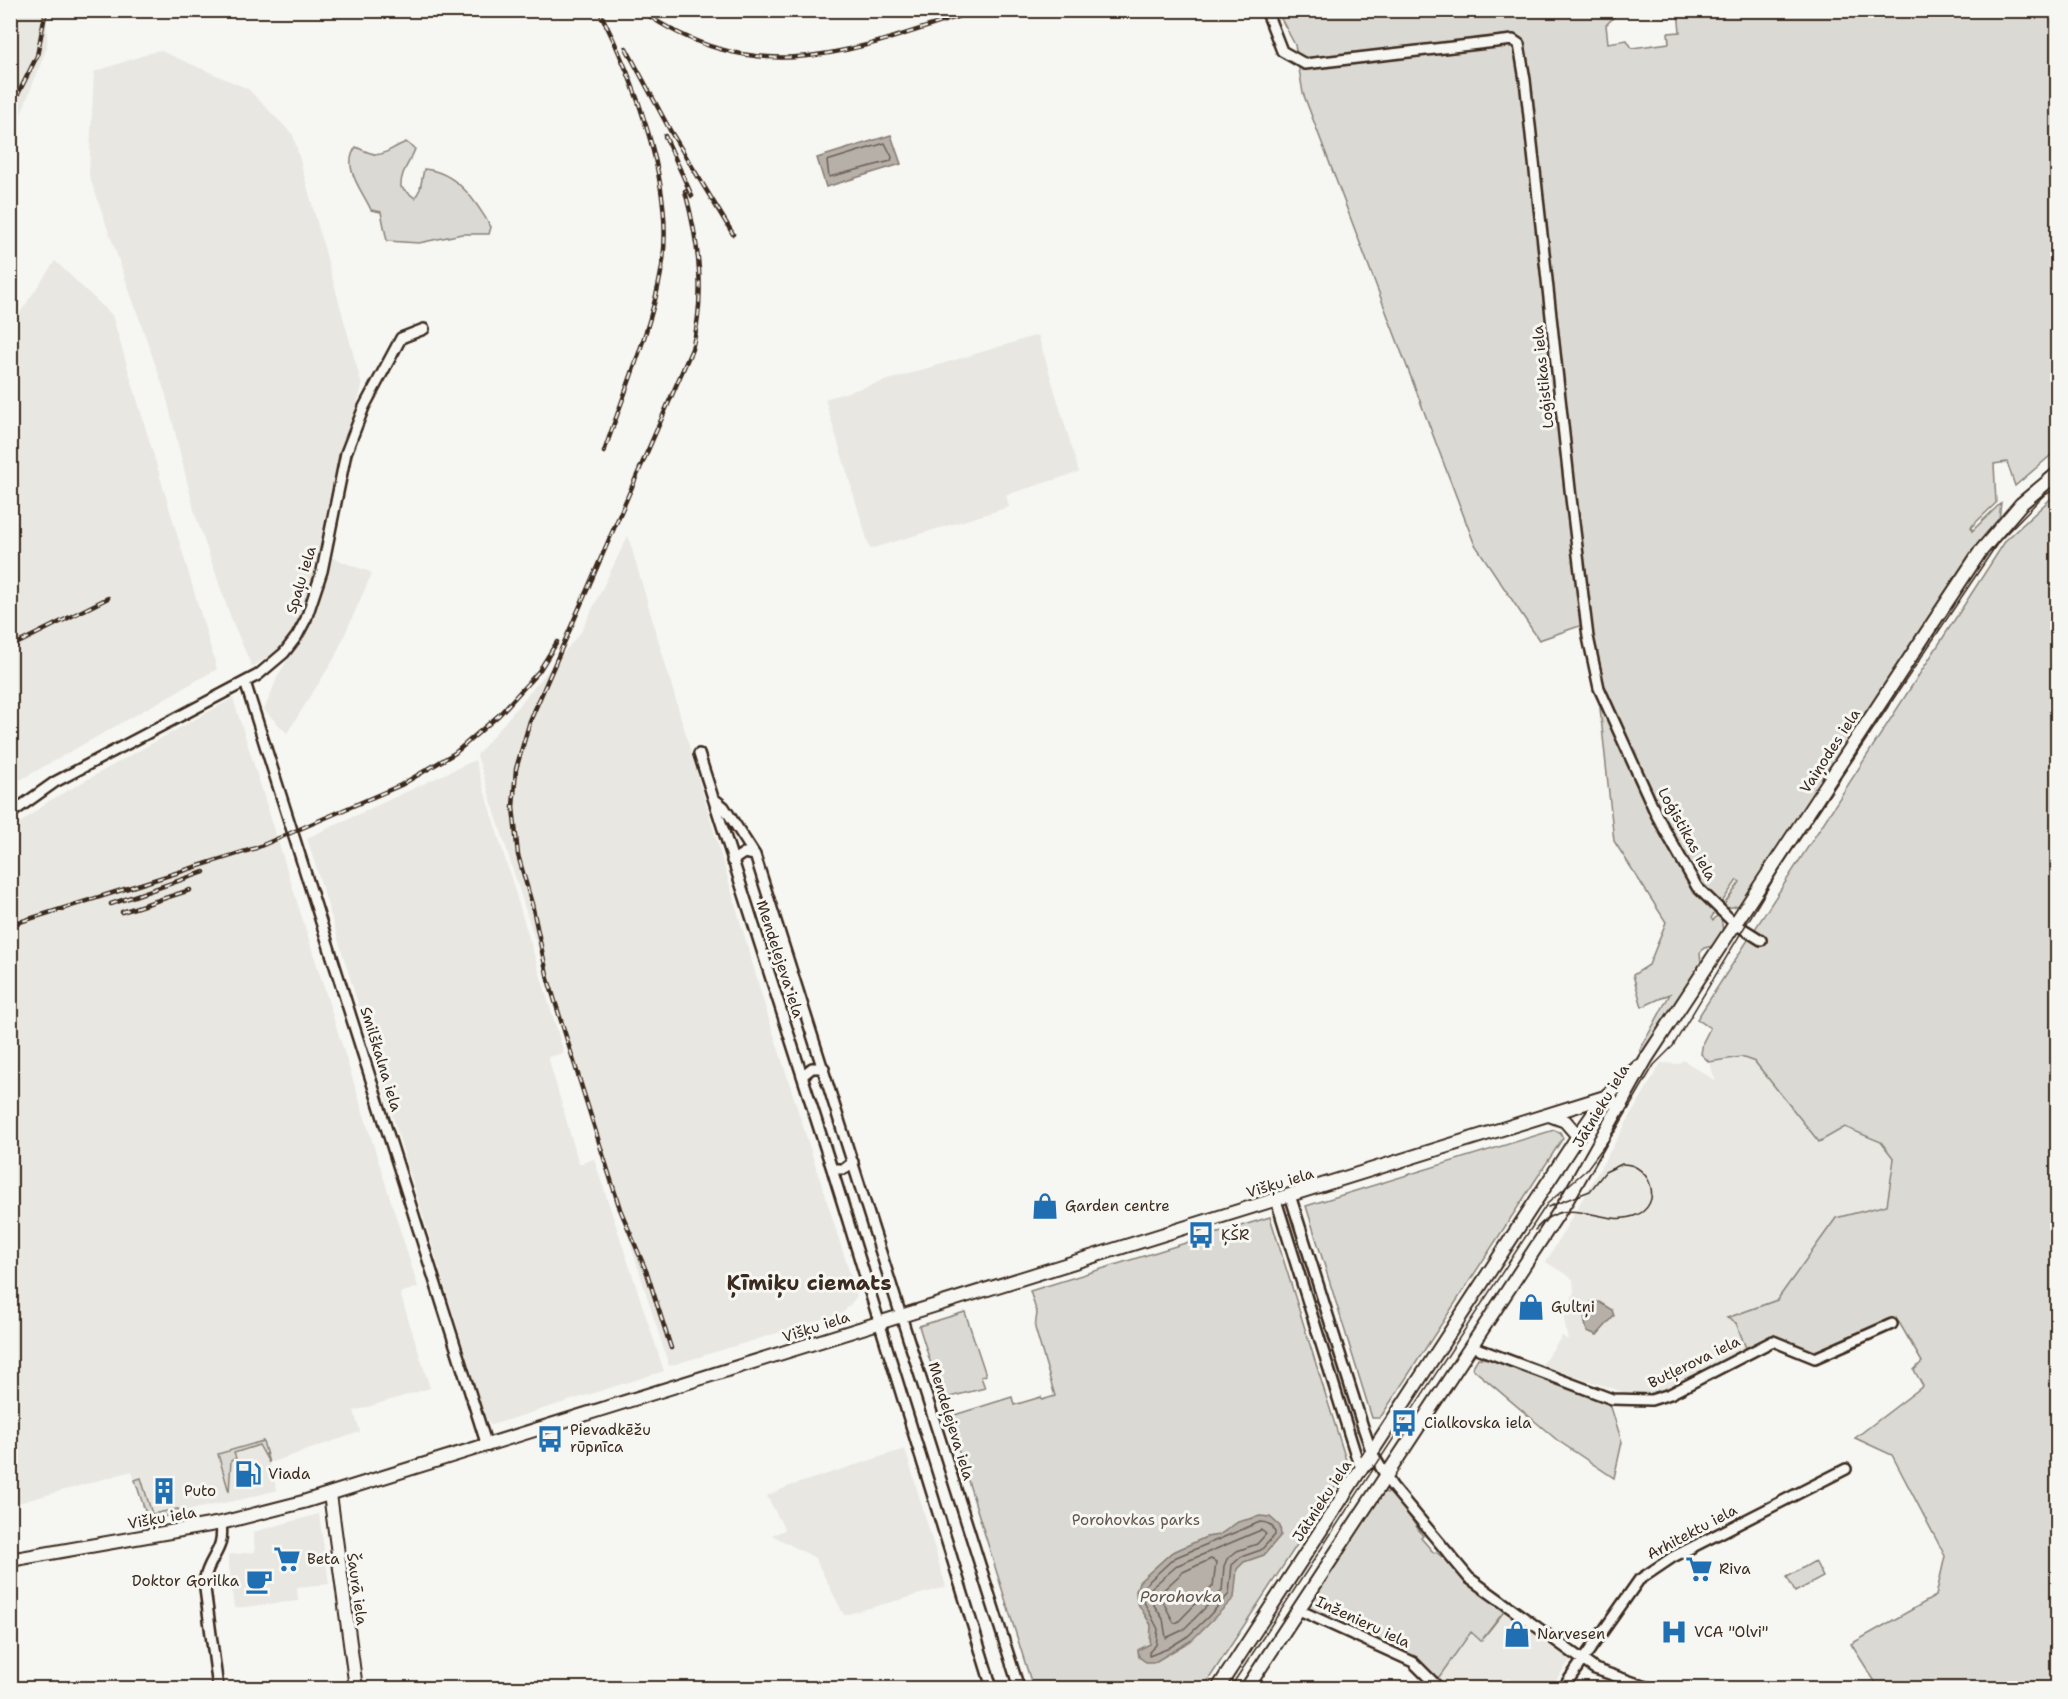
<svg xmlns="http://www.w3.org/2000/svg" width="2068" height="1699" viewBox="0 0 2068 1699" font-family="'Shantell Sans',sans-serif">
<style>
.built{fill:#e8e7e2}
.green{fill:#dad9d3;stroke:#8a8278;stroke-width:1.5}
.water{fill:#b6b0a9;stroke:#857a71;stroke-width:1.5}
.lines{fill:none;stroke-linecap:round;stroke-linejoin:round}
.shore{stroke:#6c6056;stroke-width:1.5}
.minor-casing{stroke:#3b2a1e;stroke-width:14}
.tertiary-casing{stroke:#3b2a1e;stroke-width:16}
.minor{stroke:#f6f6f2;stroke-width:9}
.tertiary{stroke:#f6f6f2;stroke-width:12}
.tram{stroke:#3b2a1e;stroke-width:1.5}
.rail-casing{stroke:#3b2a1e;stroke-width:4.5}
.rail{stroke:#f6f6f2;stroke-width:2;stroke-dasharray:7;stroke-linecap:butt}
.labels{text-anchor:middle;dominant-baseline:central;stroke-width:6;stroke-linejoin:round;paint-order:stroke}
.street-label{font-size:15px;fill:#3b2a1e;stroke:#f6f6f2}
.poi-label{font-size:15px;fill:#3b2a1e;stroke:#f6f6f2;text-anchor:start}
.park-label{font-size:15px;fill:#63564b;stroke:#f6f6f2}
.water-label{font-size:16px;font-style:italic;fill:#605248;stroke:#f6f6f2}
.district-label{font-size:21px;font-weight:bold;fill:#3b2a1e;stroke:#f6f6f2}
</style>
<rect width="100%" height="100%" fill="#f6f6f2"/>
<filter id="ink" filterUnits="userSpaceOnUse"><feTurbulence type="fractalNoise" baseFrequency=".0167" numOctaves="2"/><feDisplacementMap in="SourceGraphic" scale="12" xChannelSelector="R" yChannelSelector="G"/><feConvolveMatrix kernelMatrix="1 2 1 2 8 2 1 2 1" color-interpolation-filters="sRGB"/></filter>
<g filter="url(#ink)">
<!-- built -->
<path class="built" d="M 11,10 L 47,11 L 47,47 L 11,140 Z
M 159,50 L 248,89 L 293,135 L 362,386 L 331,498 L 305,610 L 284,647 L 252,667 L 231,618 L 195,514 L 166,395 L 89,175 L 94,72 Z
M 55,261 L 112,315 L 217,669 L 11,785 L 11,326 Z
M 1038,335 L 1079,472 L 1006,495 L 1009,507 L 870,549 L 825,399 Z
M 628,536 L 766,1010 L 857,1296 L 843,1313 L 669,1366 L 477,755 L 581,632 Z
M 330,557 L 372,573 L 334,659 L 287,733 L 264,710 L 278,676 L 308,625 Z
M 233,698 L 418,1287 L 400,1293 L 430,1388 L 354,1411 L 360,1432 L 269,1463 L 277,1490 L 243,1499 L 151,1518 L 140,1478 L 135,1480 L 132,1471 L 11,1505 L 11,830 L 49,801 Z
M 475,760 L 564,1053 L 548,1057 L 579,1164 L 594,1159 L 664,1371 L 491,1425 L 485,1417 L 307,838 Z
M 1741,1057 L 1755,1062 L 1819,1142 L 1845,1127 L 1881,1142 L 1894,1159 L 1887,1205 L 1836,1218 L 1777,1300 L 1728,1318 L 1736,1322 L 1746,1348 L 1660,1394 L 1638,1397 L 1542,1365 L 1562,1336 L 1568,1340 L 1564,1319 L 1574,1292 L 1573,1279 L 1546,1262 L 1661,1063 L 1679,1064 L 1683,1060 L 1716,1081 L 1709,1062 Z
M 905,1449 L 946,1587 L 844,1615 L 815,1558 L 772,1535 L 785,1530 L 767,1496 L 787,1487 Z
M 319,1514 L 329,1584 L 297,1587 L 298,1601 L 234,1608 L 228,1555 L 255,1552 L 253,1532 Z
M 1506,1609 L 1571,1656 L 1571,1659 L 1550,1688 L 1522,1688 L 1508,1678 L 1500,1688 L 1448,1688 L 1433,1677 L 1439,1677 L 1472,1632 L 1482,1641 Z"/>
<!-- green -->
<path class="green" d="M 1277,11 L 1629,11 L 1619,12 L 1606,25 L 1608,43 L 1627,40 L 1632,48 L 1669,43 L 1668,33 L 1680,32 L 1678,11 L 1674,11 L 2057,11 L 2057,450 L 2015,486 L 2007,462 L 1994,464 L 1996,503 L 1971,527 L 1972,531 L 2001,503 L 1999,519 L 1974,548 L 1740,905 L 1728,908 L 1723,906 L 1740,882 L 1737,880 L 1711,918 L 1713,921 L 1718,914 L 1721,916 L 1723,932 L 1713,946 L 1704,948 L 1700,953 L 1701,963 L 1642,1053 L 1640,1050 L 1670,994 L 1642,1007 L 1633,975 L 1649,965 L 1666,922 L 1614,841 L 1591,622 L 1539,640 L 1474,543 L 1303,93 L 1295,45 Z
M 406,142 L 415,149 C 410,163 400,172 401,187 L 415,198 L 420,189 L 424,169 C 457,172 475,200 491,227 L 489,234 L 462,234 L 419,243 L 387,241 L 381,212 L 371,210 C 362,190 341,167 356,147 C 385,161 380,153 406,142 Z
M 2057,493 L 2057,1688 L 1879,1688 L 1851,1644 L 1936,1596 L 1945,1556 L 1892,1455 L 1855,1438 L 1923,1386 L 1914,1370 L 1922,1362 L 1896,1317 L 1815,1352 L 1774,1335 L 1746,1348 L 1736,1323 L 1727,1318 L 1777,1300 L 1836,1218 L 1887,1205 L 1894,1159 L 1881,1142 L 1845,1127 L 1819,1142 L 1755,1062 L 1741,1057 L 1709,1062 L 1701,1054 L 1703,1042 L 1710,1028 L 1697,1019 L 2006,540 Z
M 1554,1130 L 1560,1132 L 1563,1138 L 1382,1415 L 1379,1418 L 1372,1418 L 1306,1206 Z
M 1292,1213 L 1359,1429 L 1353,1434 L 1285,1215 Z
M 1270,1217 L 1347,1463 L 1346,1470 L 1203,1688 L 1033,1688 L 948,1417 L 1012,1397 L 1014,1405 L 1041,1397 L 1042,1400 L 1055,1396 L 1035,1328 L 1037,1313 L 1030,1291 Z
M 965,1312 L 986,1375 L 981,1377 L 985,1388 L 942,1399 L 919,1326 Z
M 1478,1358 L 1491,1359 L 1610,1404 L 1622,1442 L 1614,1478 L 1557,1440 L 1472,1368 Z
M 263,1441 L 269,1463 L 259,1445 L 234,1453 L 236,1458 L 231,1461 L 229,1492 L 218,1454 Z
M 141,1478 L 152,1514 L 178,1509 L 179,1514 L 148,1520 L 135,1480 Z
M 1384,1492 L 1394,1494 L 1423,1536 L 1421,1538 L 1434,1553 L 1436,1552 L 1506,1609 L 1481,1641 L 1471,1632 L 1439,1677 L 1433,1677 L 1375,1640 L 1377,1634 L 1331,1614 L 1328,1619 L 1314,1613 L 1309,1606 Z
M 1815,1561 L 1823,1577 L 1795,1592 L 1787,1577 Z"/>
<!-- water -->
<path class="water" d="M 891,135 L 901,164 L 826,187 L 817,158 Z
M 1592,1302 L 1599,1302 L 1612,1310 L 1614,1316 L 1597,1335 L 1587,1331 C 1584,1321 1581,1308 1592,1302 Z
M 1260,1516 L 1270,1517 L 1280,1526 L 1281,1535 L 1264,1555 L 1244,1562 L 1237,1569 L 1234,1598 L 1192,1640 L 1155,1662 L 1146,1662 L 1139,1657 L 1138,1650 L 1150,1644 L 1151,1625 L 1137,1602 L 1136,1591 L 1139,1582 L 1171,1553 L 1206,1537 L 1219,1535 L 1238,1522 Z"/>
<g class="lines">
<!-- shore -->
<path class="shore" d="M 885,143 L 892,157 L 891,161 L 829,177 L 827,161 Z
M 1260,1522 C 1268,1522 1275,1526 1275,1535 L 1261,1550 L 1241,1557 L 1232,1565 L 1229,1594 L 1208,1617 L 1188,1636 L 1167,1649 L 1149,1656 L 1149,1652 L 1156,1645 L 1158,1629 L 1143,1600 L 1145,1585 L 1174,1558 Z
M 1261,1530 L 1266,1534 L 1257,1544 L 1237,1551 L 1227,1559 L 1224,1566 L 1222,1591 L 1183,1630 L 1166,1638 L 1163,1619 L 1150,1599 L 1151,1588 L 1178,1565 Z
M 1211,1559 L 1216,1562 L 1213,1586 L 1178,1622 L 1174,1623 L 1159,1594 L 1183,1572 Z"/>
<defs>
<path id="minor" d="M 1266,10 L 1282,51 L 1305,64 L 1513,40 L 1519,44 L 1525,80 L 1571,498 L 1588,637 L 1599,688 L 1657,816 L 1697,887 L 1734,923 L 1761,940
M 245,682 L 487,1446
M 699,754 L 832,1169 L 992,1688
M 713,798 L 724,807 L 755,855 L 1019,1688
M 10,814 L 55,782 L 258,675 L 284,653 L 297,636 L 306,619 L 322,571 L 346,453 L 364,407 L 401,338 L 424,329
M 732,861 L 744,853 L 755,855
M 802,1076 L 812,1068 L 824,1068
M 832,1169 L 844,1169 L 853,1162
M 1290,1195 L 1363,1427 L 1372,1453 L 1392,1486 L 1469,1578 L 1595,1669 L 1650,1688
M 1276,1200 L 1358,1462 L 1363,1466 L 1369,1464
M 1471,1346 L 1612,1399 L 1651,1400 L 1670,1394 L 1773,1341 L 1815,1358 L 1892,1324
M 1299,1610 L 1413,1662 L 1439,1688
M 218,1688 L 204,1581 C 210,1554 225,1552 221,1523
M 1563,1688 L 1639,1580 L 1673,1557 L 1846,1469"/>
<path id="tertiary" d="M 1549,1115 L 1565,1121 L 1578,1136
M 330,1494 L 356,1688
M 10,1560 L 221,1523 L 303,1502 L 1605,1097 L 1621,1107
M 1218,1688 L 1578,1136 L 1605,1097 L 1639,1066
M 1247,1688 L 1567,1200 L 1646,1059 L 1925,635 L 1980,552 L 2021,504 L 2058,473"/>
</defs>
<!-- minor casing -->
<use href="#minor" class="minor-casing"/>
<!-- tertiary casing -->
<use href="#tertiary" class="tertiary-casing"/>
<!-- minor -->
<use href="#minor" class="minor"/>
<!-- tertiary -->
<use href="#tertiary" class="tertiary"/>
<!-- tram -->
<path class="tram" d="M 1535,1230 C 1568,1190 1601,1228 1634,1216 C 1665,1206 1651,1163 1622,1164 L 1605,1172 L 1590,1191 L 1548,1207
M 1230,1688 L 1547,1204 L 1586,1170 L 1616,1130 L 1654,1065 L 1673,1046 L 1777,873 L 1999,541 L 2043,496 L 2058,488"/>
<defs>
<path id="rail" d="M 599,10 C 634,79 673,182 663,260 C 655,319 624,393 604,452
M 640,10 C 759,93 854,50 978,10
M 626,48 L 671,132 L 733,234
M 10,110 L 37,56 L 46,10
M 665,136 L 692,196
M 10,647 L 108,598
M 111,904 L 204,872
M 122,912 L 190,890
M 10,925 L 256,848 L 401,785 L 455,753 L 499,715 L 539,671 L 557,642
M 671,1348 L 647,1273 L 620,1209 L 548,979 L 532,904 L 518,855 L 513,807 L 516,769 L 530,721 L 692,349 C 706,295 699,244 685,191"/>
</defs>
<!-- rail casing -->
<use href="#rail" class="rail-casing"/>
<!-- rail -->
<use href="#rail" class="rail"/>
</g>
</g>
<!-- icons -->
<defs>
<symbol id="shop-bare" viewBox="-9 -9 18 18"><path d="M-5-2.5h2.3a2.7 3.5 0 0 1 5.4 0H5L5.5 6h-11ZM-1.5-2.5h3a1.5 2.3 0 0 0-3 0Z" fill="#1f6fb2" stroke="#f6f6f2" stroke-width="2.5" paint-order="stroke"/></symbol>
<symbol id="bus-bare" viewBox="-9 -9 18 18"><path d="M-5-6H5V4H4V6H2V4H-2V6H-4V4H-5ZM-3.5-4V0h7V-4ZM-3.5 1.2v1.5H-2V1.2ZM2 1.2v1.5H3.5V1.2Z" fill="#1f6fb2" stroke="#f6f6f2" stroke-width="2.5" paint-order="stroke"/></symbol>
<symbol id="fuel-bare" viewBox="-9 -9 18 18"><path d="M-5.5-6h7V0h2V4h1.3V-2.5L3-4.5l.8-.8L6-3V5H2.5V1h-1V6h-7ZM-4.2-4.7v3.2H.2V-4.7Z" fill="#1f6fb2" stroke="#f6f6f2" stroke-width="2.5" paint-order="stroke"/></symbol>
<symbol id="building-bare" viewBox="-9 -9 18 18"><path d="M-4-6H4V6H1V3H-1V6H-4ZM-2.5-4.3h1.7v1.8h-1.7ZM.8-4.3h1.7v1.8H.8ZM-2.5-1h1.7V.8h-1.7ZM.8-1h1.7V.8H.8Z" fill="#1f6fb2" stroke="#f6f6f2" stroke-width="2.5" paint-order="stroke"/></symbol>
<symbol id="supermarket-bare" viewBox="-9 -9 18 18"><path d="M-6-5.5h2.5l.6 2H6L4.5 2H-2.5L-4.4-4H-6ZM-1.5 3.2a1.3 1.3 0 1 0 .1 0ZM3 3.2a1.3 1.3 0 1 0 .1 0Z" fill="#1f6fb2" stroke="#f6f6f2" stroke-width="2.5" paint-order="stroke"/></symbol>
<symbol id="cafe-bare" viewBox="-9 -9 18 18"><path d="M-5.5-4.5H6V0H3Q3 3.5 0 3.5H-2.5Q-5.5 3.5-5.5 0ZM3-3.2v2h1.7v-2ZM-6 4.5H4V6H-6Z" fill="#1f6fb2" stroke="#f6f6f2" stroke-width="2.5" paint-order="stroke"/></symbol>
<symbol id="hospital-bare" viewBox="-9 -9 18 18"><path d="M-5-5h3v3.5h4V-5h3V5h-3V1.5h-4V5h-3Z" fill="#1f6fb2" stroke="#f6f6f2" stroke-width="2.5" paint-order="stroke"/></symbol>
</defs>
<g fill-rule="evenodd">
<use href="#shop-bare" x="1026" y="1187" width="38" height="38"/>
<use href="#bus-bare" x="1182" y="1216" width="38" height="38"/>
<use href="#shop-bare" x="1512" y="1288" width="38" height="38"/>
<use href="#bus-bare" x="1385" y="1404" width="38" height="38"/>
<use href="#bus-bare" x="531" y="1420" width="38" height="38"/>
<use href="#fuel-bare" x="229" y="1455" width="38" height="38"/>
<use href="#building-bare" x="145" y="1472" width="38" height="38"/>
<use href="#supermarket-bare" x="268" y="1540" width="38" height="38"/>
<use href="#supermarket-bare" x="1680" y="1550" width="38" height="38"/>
<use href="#cafe-bare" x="240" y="1562" width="38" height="38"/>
<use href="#hospital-bare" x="1655" y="1613" width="38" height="38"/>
<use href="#shop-bare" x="1498" y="1615" width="38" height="38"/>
</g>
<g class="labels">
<!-- street labels -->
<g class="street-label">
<text transform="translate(1543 377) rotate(-96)">Loģistikas iela</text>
<text transform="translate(301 580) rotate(-73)">Spaļu iela</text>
<text transform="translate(1830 751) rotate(-57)">Vaiņodes iela</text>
<text transform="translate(1687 834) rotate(61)">Loģistikas iela</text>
<text transform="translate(780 959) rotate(72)">Mendeļejeva iela</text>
<text transform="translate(381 1059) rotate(73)">Smilškalna iela</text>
<text transform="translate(1601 1106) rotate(-59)">Jātnieku iela</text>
<text transform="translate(1280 1183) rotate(-17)">Višķu iela</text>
<text transform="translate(816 1327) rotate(-18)">Višķu iela</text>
<text transform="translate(1694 1362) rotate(-26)">Butļerova iela</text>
<text transform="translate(951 1421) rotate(73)">Mendeļejeva iela</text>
<text transform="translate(1322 1501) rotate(-57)">Jātnieku iela</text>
<text transform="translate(162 1518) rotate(-10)">Višķu iela</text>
<text transform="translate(1692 1532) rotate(-28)">Arhitektu iela</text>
<text transform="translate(357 1589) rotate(82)">Šaurā iela</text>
<text transform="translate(1363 1622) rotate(25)">Inženieru iela</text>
</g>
<!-- poi labels -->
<g class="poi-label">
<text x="1065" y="1206">Garden centre</text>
<text x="1221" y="1235">ĶŠR</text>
<text x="1551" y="1307">Gultņi</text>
<text x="1424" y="1423">Cialkovska iela</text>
<text x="570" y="1430">Pievadkēžu<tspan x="570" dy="17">rūpnīca</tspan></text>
<text x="268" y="1474">Viada</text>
<text x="184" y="1491">Puto</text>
<text x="307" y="1559">Beta</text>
<text x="1719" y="1569">Riva</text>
<text x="239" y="1581" text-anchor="end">Doktor Gorilka</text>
<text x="1694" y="1632">VCA "Olvi"</text>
<text x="1537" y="1634">Narvesen</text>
</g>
<!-- park labels -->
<g class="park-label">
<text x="1136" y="1520">Porohovkas parks</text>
</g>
<!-- water labels -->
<g class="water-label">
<text x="1181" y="1596">Porohovka</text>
</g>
<!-- district labels -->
<g class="district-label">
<text x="809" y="1283">Ķīmiķu ciemats</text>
</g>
</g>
<!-- margin -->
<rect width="2068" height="1699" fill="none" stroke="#f6f6f2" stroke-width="36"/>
<rect x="18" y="18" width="2032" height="1663" fill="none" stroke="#3b2a1e" stroke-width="2" filter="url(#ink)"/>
</svg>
